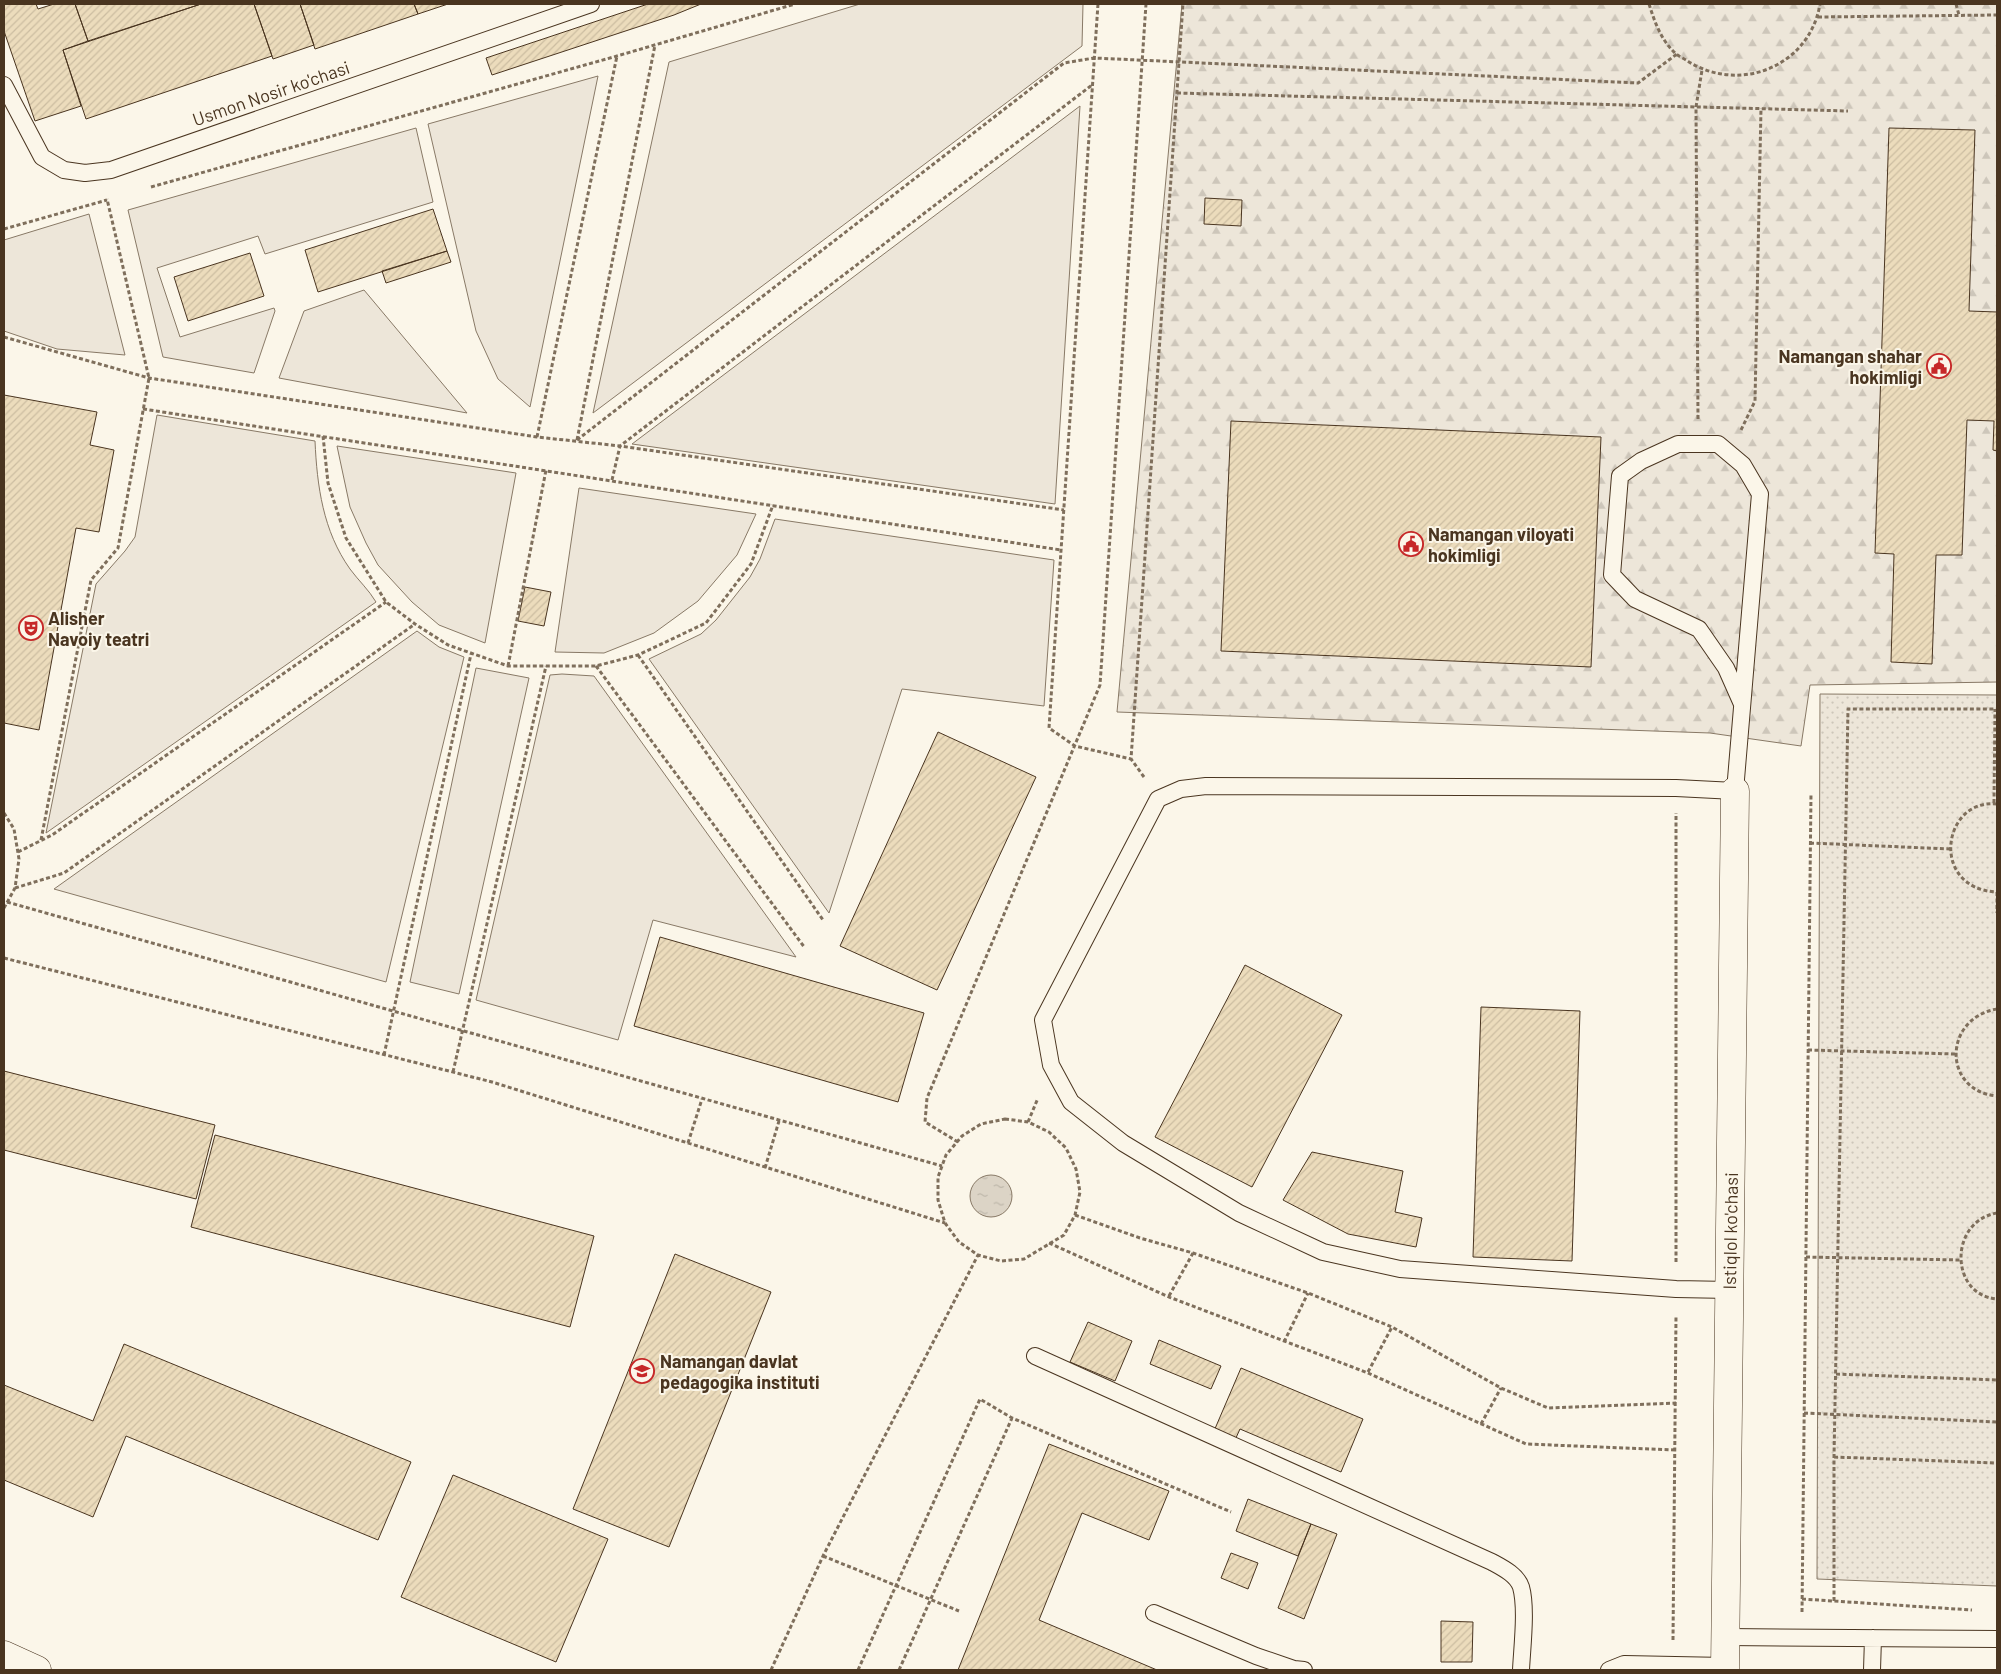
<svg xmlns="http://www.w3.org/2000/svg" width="2001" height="1674" viewBox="0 0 2001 1674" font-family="Barlow,sans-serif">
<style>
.grass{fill:#ede6d9;stroke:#887966}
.forest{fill:url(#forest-firs);stroke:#887966}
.park{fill:url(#park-dots);stroke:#887966}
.water{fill:url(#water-ripples);stroke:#887966}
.building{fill:url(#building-hatch);stroke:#4a3520}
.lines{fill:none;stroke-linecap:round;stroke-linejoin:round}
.lane-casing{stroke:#4a3520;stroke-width:18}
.street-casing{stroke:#4a3520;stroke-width:29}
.primary-casing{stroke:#4a3520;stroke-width:29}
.path{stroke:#7f6f5c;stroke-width:3;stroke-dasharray:4 2.5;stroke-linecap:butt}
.lane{stroke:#fbf6e9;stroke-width:16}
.street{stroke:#fbf6e9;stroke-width:28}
.primary{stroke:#fbf6e9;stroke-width:28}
.labels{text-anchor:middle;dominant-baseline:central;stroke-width:4;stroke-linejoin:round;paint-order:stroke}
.street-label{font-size:18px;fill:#4a3520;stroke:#fbf6e9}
.poi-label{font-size:18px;font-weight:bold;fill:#4a3520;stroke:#fbf6e9;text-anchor:start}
</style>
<defs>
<pattern id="forest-firs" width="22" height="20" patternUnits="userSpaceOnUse" patternTransform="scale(1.25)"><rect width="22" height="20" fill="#ede6d9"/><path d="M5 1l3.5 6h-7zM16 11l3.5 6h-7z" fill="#cdc6ba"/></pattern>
<pattern id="park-dots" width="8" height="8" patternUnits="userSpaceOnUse" patternTransform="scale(1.25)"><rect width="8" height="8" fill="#ede6d9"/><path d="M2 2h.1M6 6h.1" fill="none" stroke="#cdc6ba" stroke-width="1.8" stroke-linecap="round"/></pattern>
<pattern id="water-ripples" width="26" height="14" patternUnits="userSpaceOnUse" patternTransform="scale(1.25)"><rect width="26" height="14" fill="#dcd4c6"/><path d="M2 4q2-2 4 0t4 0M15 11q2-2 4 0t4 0" fill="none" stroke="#beb7aa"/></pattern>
<pattern id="building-hatch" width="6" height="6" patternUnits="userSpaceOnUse" patternTransform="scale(1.25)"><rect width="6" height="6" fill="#ecdcbc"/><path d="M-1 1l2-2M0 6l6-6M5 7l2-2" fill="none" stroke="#ccbda1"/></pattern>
</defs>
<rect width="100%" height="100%" fill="#fbf6e9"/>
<!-- grass -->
<path class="grass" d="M 860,4 L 1083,4 L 1082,46 L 593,413 L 669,62 Z
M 598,76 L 530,407 L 498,379 L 476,331 L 428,124 Z
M 1080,106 L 1055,504 L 632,444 Z
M 416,128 L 433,202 L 265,254 L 258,236 L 157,268 L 180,337 L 274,308 L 275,311 L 254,373 L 163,357 L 128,210 Z
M 89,214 L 125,355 L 57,349 L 4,331 L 4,240 Z
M 364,290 L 467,413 L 279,378 L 304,311 Z
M 157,415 L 315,441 C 317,486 323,531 350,569 C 358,580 369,590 376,602 L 46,833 L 96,584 L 125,551 L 135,537 Z
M 337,446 L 516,473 L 485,643 L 439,625 L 412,602 L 378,565 L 366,543 L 350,507 Z
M 579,488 L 756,514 L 737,555 L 698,601 L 654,633 L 604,653 L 555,652 Z
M 775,519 L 1054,560 L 1044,706 L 902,689 L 829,913 L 649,659 L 701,634 L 716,620 L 750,577 L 760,559 Z
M 417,631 L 439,647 L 464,657 L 386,982 L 54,889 Z
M 476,668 L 529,678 L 459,994 L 410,982 Z
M 562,674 L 594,676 L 796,957 L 653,920 L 618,1040 L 476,1000 L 550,675 Z"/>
<!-- forest -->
<path class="forest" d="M 1182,4 L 1997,4 L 1997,682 L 1810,685 L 1801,746 L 1710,733 L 1117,712 Z"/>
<!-- park -->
<path class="park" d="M 1820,694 L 1997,695 L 1997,1586 L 1817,1579 Z"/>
<!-- water -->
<path class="water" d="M970 1196a21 21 0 1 1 42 0a21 21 0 1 1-42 0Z"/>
<!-- building -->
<path class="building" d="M 4,4 L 36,4 L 38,9 L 54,4 L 75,4 L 88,41 L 63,50 L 81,106 L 35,121 L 4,31 Z
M 75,4 L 201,4 L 88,41 Z
M 201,4 L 254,4 L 272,56 L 86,119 L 63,50 Z
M 254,4 L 300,4 L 314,45 L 273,59 Z
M 300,4 L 414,4 L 418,14 L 315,49 Z
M 414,4 L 448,4 L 418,14 Z
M 648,4 L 701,4 L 674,15 L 492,75 L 486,58 Z
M 1889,128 L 1975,130 L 1969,311 L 1997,312 L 1997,451 L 1993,450 L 1994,421 L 1967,420 L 1962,555 L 1936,555 L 1932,664 L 1891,662 L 1894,554 L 1875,553 Z
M 1205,198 L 1242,200 L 1241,226 L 1204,224 Z
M 433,209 L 447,251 L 318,292 L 305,250 Z
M 447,251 L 451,262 L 386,283 L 382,271 Z
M 250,253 L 264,296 L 188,321 L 174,277 Z
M 4,395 L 97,412 L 90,445 L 114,450 L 99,532 L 76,528 L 39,730 L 4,723 Z
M 1231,421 L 1601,437 L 1591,667 L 1221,651 Z
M 525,587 L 551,592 L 544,626 L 518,621 Z
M 938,732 L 1036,777 L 937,990 L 840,946 Z
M 660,937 L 924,1013 L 898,1102 L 634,1026 Z
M 1245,965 L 1342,1015 L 1252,1187 L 1155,1137 Z
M 1481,1007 L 1580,1011 L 1572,1261 L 1473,1257 Z
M 4,1071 L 215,1125 L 196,1199 L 4,1150 Z
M 215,1135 L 594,1236 L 570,1327 L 191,1227 Z
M 1312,1152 L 1403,1171 L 1395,1212 L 1422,1218 L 1416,1247 L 1348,1234 L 1283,1200 Z
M 675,1254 L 771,1292 L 669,1547 L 573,1509 Z
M 1088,1322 L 1132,1341 L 1115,1381 L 1070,1362 Z
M 1159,1340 L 1221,1366 L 1211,1389 L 1150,1364 Z
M 124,1344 L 411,1462 L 378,1540 L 126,1436 L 93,1517 L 4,1480 L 4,1385 L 93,1421 Z
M 1241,1368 L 1363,1419 L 1341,1472 L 1240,1429 L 1235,1440 L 1214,1431 Z
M 1049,1444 L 1169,1491 L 1149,1540 L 1082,1513 L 1039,1620 L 1157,1670 L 958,1670 Z
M 453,1475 L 608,1539 L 556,1662 L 401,1597 Z
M 1248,1499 L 1311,1524 L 1298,1556 L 1236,1531 Z
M 1311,1524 L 1337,1534 L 1304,1619 L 1278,1608 Z
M 1231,1553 L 1258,1563 L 1248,1589 L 1221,1578 Z
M 1441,1621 L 1473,1622 L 1472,1662 L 1441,1662 Z"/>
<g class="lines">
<defs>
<path id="lane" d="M 4,85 L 42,157 L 64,170 L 85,173 L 111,170 L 591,4
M 1730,1290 L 1676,1289 L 1400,1269 L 1323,1252 L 1239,1213 L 1123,1143 L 1071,1102 L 1051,1065 L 1043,1020 L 1158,799 L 1181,789 L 1206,786 L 1676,788 L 1735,791 L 1760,494 L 1743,465 L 1718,444 L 1678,444 L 1641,461 L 1620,476 L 1612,575 L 1635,599 L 1699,629 L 1726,668 L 1742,704
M 1035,1356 L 1492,1562 C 1503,1568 1517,1575 1521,1587 C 1527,1608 1522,1648 1521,1670
M 1154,1613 L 1256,1656 L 1294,1669 L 1304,1670
M 1726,1637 L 1997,1639
M 1609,1670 L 1624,1664 L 1726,1666
M 1872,1670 L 1873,1638"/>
<path id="street" d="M 1725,1670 L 1735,791"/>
<path id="primary" d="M 4,1655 L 37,1670"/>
</defs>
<!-- lane casing -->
<use href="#lane" class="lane-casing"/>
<!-- street casing -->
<use href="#street" class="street-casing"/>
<!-- primary casing -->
<use href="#primary" class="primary-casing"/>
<!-- path -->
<path class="path" d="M 1098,4 L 1049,728 L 1075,746 L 1131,759
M 1649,4 C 1655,23 1661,40 1676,54 C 1680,57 1685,59 1689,62 C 1742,94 1810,65 1820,4
M 1956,4 L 1959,15
M 1818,17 L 1997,15
M 1177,93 L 1848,111
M 151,187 L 617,56 L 795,4
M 4,229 L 107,200
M 4,337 L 149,378 L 537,437 L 620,446 L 1064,510
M 143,409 L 1061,550
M 1698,419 L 1696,107 L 1702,70
M 1741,430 L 1755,401 L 1761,108
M 323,436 L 328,483 L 346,538 L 386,602 L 415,624 L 448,645 L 508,666 L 596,666 L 638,655 L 706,623 L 751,564 L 773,505
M 537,437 L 617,56
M 577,440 L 1064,63 L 1094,58 L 1638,83 L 1677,54
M 577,440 L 655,45
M 612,480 L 620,446 L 1092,85
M 638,655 L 823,920
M 508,666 L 546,470
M 596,666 L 805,948
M 1144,777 L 1131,759 L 1183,4
M 1994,803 L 1995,709
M 1997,804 C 1942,798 1929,889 1997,892
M 4,813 L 14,829 L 19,859 L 15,888 L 4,908
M 41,840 L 91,580 L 118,548 L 149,378 L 107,199
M 1810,843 L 1950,849
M 18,852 L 52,835 L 386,602
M 15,888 L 64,873 L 415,624
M 1997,892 L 1997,913
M 7,902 L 942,1166
M 4,958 L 492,1082 L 945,1223
M 1997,1009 C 1943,1018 1942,1091 1997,1096
M 1808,1050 L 1955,1054
M 384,1055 L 471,654
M 453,1072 L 546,666
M 1005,1119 L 1028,1122 L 1049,1132 L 1066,1148 L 1076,1169 L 1080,1192 L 1075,1215 L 1064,1235 L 1024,1259 L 1001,1261 L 978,1255 L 959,1242 L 945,1223 L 938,1200 L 938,1177 L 946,1155 L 962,1136 L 981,1124 Z
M 1028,1122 L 1038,1098
M 958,1142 L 925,1122 L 927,1098 L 1100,685 L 1146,4
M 688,1143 L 702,1099
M 765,1168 L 779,1121
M 1997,1213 C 1949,1221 1949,1295 1997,1299
M 1075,1215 L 1140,1238 L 1193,1253 L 1308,1293 L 1392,1327 L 1501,1388 L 1548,1408 L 1676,1403
M 1049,1243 L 1169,1297 L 1368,1373 L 1526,1444 L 1675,1450
M 1806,1257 L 1961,1260
M 1676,1262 L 1676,813
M 1169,1296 L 1193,1253
M 1284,1342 L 1308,1293
M 1368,1372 L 1392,1327
M 1836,1374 L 1997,1380
M 1804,1413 L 1997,1422
M 1481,1424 L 1501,1388
M 1834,1457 L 1997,1463
M 823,1556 L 959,1611
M 1802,1599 L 1972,1610
M 1834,1601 L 1834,1457 L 1848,709 L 1997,709
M 1802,1612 L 1811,793
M 1673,1640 L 1676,1316
M 771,1670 L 823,1556 L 978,1255
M 858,1670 L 980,1399 L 1012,1418 L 1231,1512
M 899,1670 L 1012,1418"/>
<!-- lane -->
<use href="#lane" class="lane"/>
<!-- street -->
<use href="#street" class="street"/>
<!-- primary -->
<use href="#primary" class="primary"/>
</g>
<!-- icons -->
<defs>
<symbol id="civic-ring" viewBox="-11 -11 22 22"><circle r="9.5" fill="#fbf6e9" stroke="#c62828" stroke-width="1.5"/><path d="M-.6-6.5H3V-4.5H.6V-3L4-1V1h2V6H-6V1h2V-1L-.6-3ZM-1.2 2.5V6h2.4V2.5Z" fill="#c62828"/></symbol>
<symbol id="theatre-ring" viewBox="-11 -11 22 22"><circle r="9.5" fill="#fbf6e9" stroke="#c62828" stroke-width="1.5"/><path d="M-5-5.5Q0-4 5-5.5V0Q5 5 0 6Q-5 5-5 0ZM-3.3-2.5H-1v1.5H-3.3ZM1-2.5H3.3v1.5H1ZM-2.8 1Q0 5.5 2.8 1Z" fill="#c62828"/></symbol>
<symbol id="university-ring" viewBox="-11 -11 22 22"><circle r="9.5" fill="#fbf6e9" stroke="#c62828" stroke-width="1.5"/><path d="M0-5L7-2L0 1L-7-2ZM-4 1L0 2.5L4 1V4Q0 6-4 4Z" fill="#c62828"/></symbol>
</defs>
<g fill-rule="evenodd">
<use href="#civic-ring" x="1925" y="352" width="28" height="28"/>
<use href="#civic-ring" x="1397" y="530" width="28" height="28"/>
<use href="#theatre-ring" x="17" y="614" width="28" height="28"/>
<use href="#university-ring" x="628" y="1357" width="28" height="28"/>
</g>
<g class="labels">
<!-- street labels -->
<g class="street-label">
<text transform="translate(271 93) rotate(-19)">Usmon Nosir ko'chasi</text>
<text transform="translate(1730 1231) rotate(-89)">Istiqlol ko'chasi</text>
</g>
<!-- poi labels -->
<g class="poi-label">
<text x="1922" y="356" text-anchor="end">Namangan shahar<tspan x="1922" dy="21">hokimligi</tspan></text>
<text x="1428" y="534">Namangan viloyati<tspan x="1428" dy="21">hokimligi</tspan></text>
<text x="48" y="618">Alisher<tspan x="48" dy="21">Navoiy teatri</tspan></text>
<text x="660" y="1361">Namangan davlat<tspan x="660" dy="21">pedagogika instituti</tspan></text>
</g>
</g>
<!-- border -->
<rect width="2001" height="1674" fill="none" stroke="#4a3520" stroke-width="10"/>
</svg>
